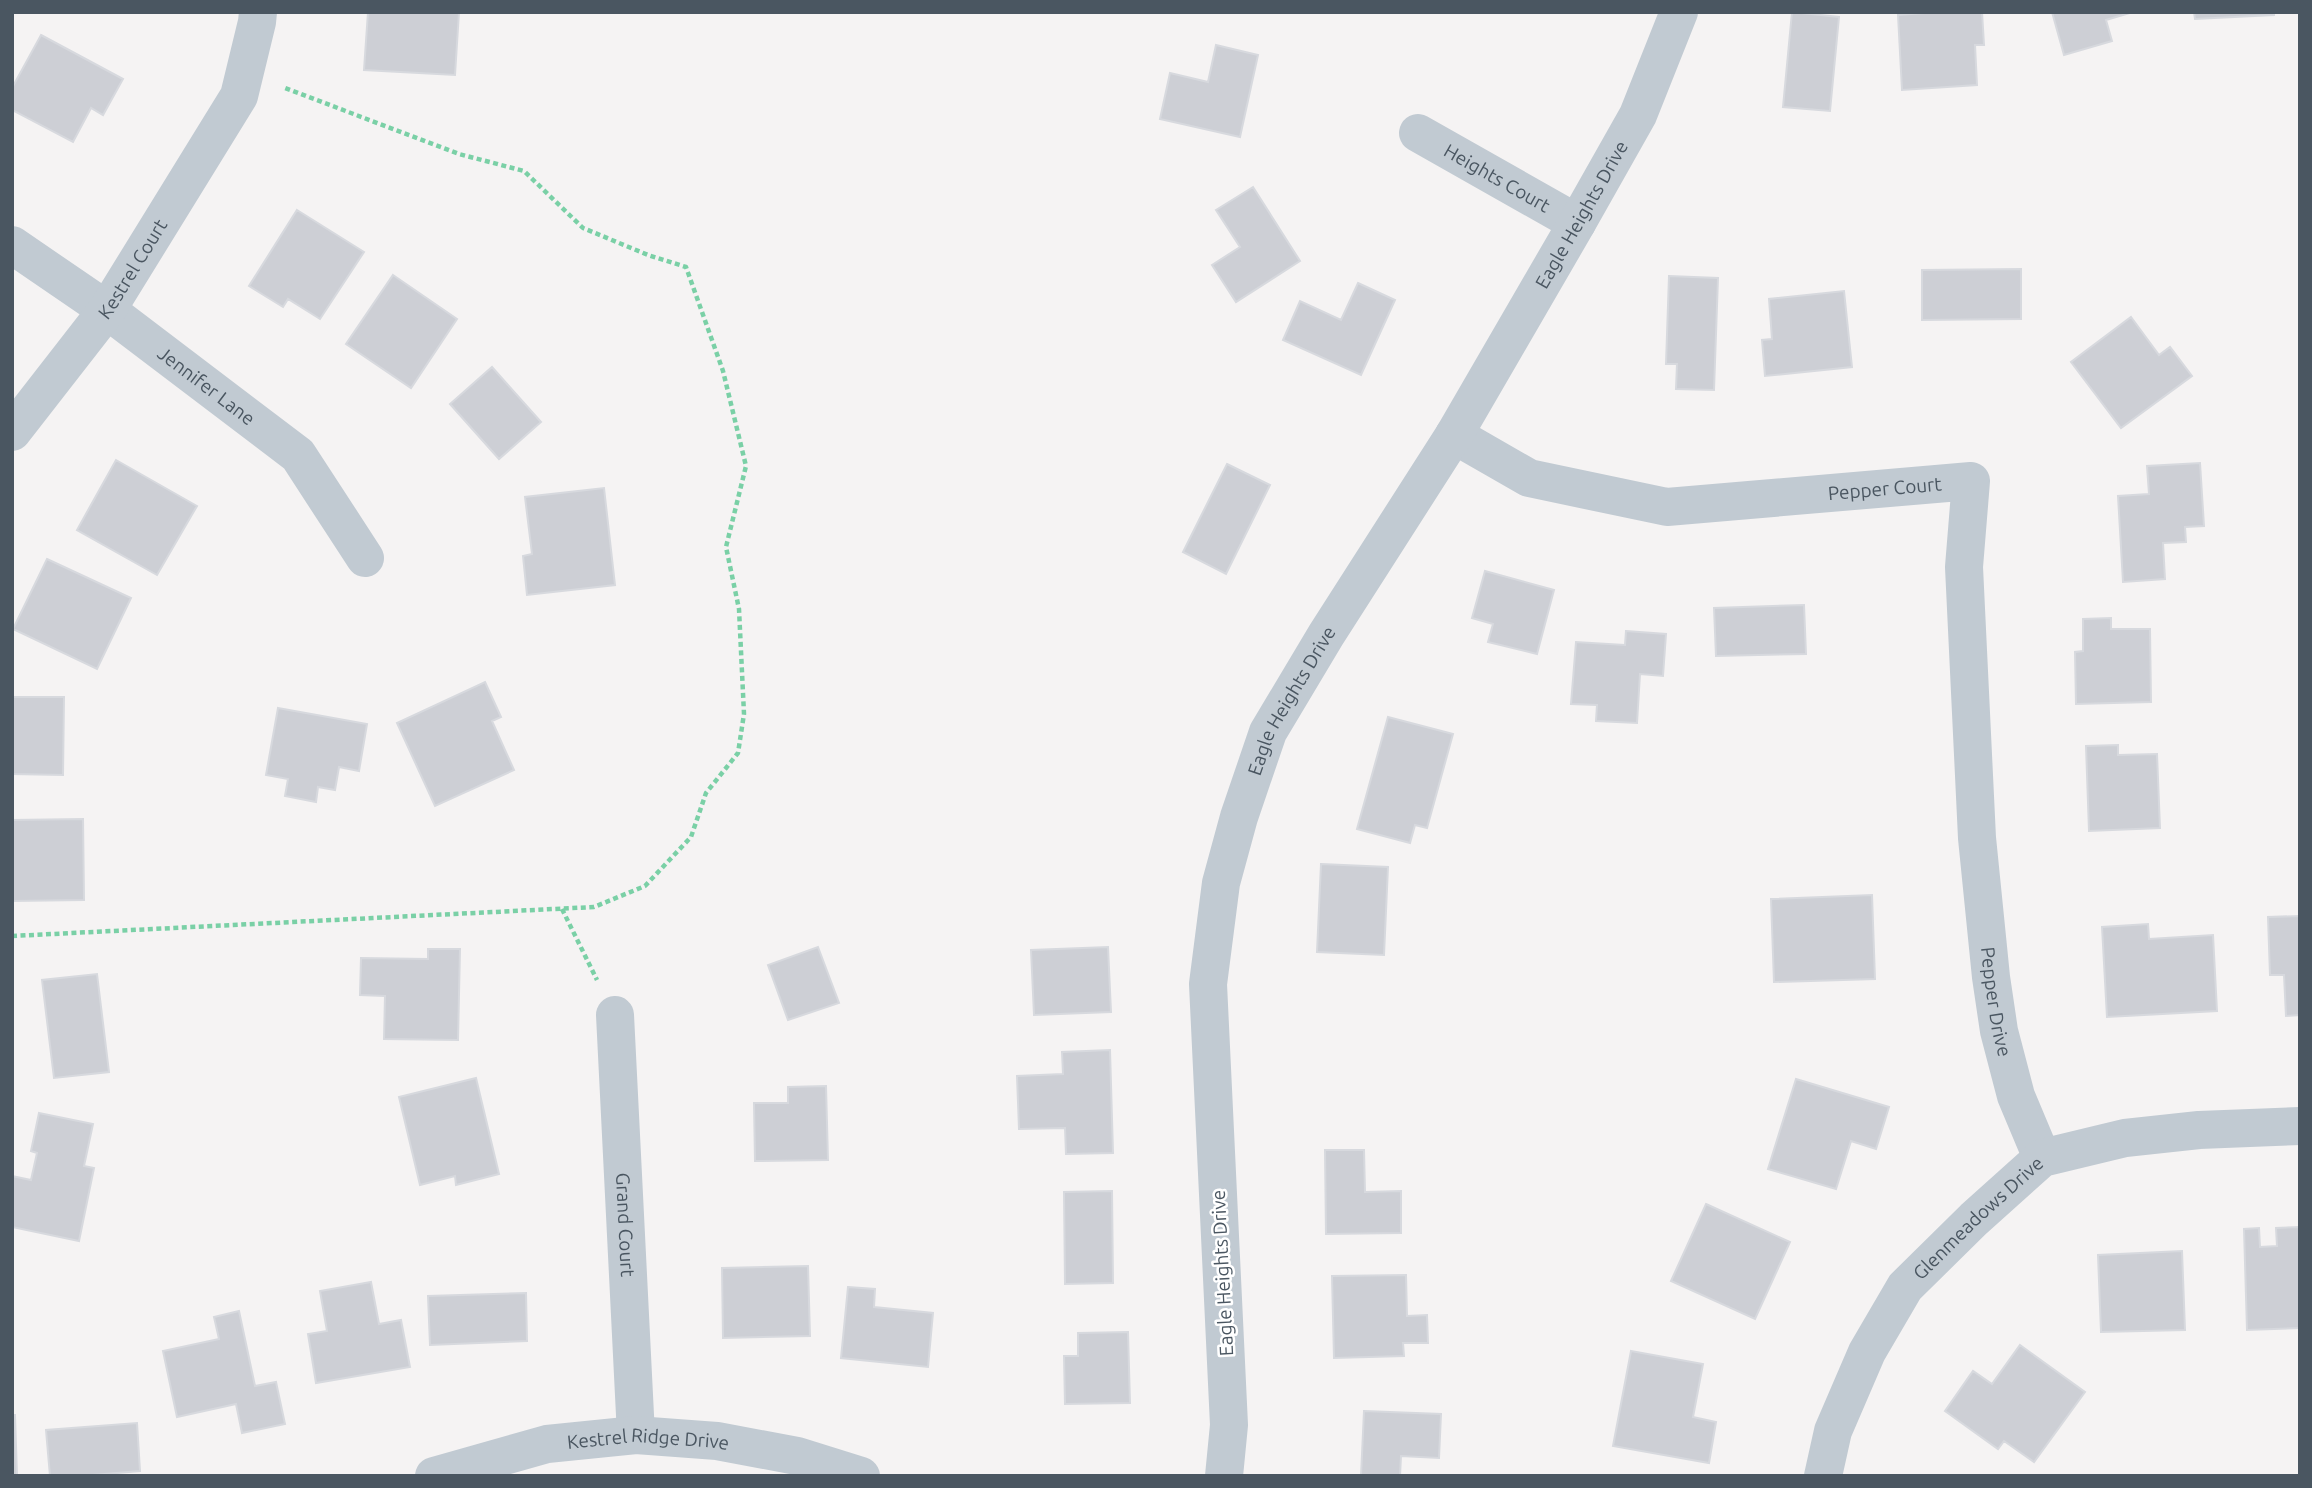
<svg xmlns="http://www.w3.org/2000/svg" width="2312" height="1488" viewBox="0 0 2312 1488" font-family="Ubuntu,sans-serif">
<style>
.building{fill:#cdcfd5;stroke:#d7d9de;stroke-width:2}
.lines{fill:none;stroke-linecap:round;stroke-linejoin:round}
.path{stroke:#7ad0a6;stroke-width:4.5;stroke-dasharray:5 3.5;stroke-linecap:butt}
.minor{stroke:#c1cad2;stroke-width:38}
.labels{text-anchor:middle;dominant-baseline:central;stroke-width:5;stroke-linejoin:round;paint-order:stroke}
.street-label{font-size:19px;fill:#4a5661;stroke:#fff}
</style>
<rect width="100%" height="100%" fill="#f5f3f3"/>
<!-- building -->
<path class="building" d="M 368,12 L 459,12 L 455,75 L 364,70 Z
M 1792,12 L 1839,17 L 1830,111 L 1783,107 Z
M 1937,12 L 1982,12 L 1984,45 L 1975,45 L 1977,85 L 1902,90 L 1898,15 Z
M 2052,12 L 2133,12 L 2106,20 L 2112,41 L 2064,55 Z
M 2194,12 L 2274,12 L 2274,15 L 2195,19 Z
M 41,35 L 123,79 L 103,115 L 91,108 L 73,142 L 12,110 L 12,88 Z
M 1216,45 L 1258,55 L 1240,137 L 1160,119 L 1170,73 L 1208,82 Z
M 1253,187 L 1300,261 L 1236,302 L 1212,265 L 1240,247 L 1216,210 Z
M 297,210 L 364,252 L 320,319 L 288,299 L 283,307 L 249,286 Z
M 2021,269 L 2021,319 L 1922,320 L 1922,270 Z
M 393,275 L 457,319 L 411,388 L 346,344 Z
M 1669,276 L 1718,278 L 1714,390 L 1676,389 L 1677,364 L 1666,364 Z
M 1358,283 L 1395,300 L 1361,375 L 1283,340 L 1300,301 L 1341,320 Z
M 1844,291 L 1852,367 L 1765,376 L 1762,340 L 1772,339 L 1769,299 Z
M 2131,317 L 2159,355 L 2170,347 L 2192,376 L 2121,428 L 2071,362 Z
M 492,367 L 541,422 L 499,459 L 450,404 Z
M 116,460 L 197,506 L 157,575 L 77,530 Z
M 2200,463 L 2204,526 L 2185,527 L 2186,542 L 2163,543 L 2165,579 L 2123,582 L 2118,496 L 2149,494 L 2147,466 Z
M 1227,464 L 1270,485 L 1226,574 L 1183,552 Z
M 604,488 L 615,585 L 527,595 L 523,556 L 532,554 L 525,497 Z
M 47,559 L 131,598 L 97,669 L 13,629 Z
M 1485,571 L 1554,590 L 1537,654 L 1488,642 L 1493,624 L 1472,618 Z
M 1804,605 L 1806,654 L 1716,656 L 1714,608 Z
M 2111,618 L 2111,629 L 2150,629 L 2151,702 L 2076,704 L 2075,652 L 2083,651 L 2083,619 Z
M 1626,631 L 1666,634 L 1663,676 L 1640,674 L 1637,723 L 1596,721 L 1597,705 L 1571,704 L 1576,642 L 1625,645 Z
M 485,682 L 501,717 L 492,721 L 514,770 L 435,806 L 397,723 Z
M 12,697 L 64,697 L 63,775 L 12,774 Z
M 278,708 L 367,724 L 359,771 L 339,767 L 335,790 L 318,787 L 316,802 L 285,796 L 288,779 L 266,775 Z
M 1388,717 L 1453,734 L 1427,828 L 1415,825 L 1410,843 L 1357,829 Z
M 2118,745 L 2118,755 L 2157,754 L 2160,828 L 2089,831 L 2086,746 Z
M 83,819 L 84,900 L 12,901 L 12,820 Z
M 1321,864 L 1388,867 L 1384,955 L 1317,952 Z
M 1872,895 L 1875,979 L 1774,982 L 1771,899 Z
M 2300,916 L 2300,1015 L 2286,1016 L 2284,975 L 2270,975 L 2268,917 Z
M 2148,924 L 2149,939 L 2213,935 L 2217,1011 L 2107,1017 L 2102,927 Z
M 818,947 L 839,1003 L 788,1020 L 768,965 Z
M 1108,947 L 1111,1012 L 1034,1015 L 1031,950 Z
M 428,949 L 460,949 L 458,1040 L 384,1039 L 385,996 L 360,995 L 361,958 L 428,959 Z
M 97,974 L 109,1072 L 54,1078 L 42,980 Z
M 1110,1050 L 1113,1153 L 1066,1154 L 1065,1128 L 1019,1129 L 1017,1076 L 1063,1074 L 1062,1052 Z
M 476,1078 L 499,1174 L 456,1185 L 455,1176 L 420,1185 L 399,1097 Z
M 1796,1079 L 1889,1107 L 1876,1149 L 1851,1141 L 1836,1189 L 1768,1169 Z
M 826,1086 L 828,1160 L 755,1161 L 754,1103 L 788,1103 L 788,1087 Z
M 39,1113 L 93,1124 L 84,1166 L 94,1168 L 79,1241 L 12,1227 L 12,1176 L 31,1180 L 37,1153 L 31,1151 Z
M 1325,1150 L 1364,1150 L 1365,1192 L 1401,1191 L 1401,1233 L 1326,1234 Z
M 1112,1191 L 1113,1283 L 1065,1284 L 1064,1192 Z
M 1706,1204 L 1790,1242 L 1755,1319 L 1671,1281 Z
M 2300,1227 L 2300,1328 L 2247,1330 L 2244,1229 L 2259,1228 L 2260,1247 L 2277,1246 L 2276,1228 Z
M 2182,1251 L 2185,1330 L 2101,1332 L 2098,1255 Z
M 808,1266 L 810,1336 L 723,1338 L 722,1268 Z
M 1406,1275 L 1407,1316 L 1427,1315 L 1428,1343 L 1403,1343 L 1404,1356 L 1334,1358 L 1332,1276 Z
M 371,1282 L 379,1324 L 401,1320 L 410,1367 L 316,1383 L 308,1334 L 327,1331 L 320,1291 Z
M 848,1287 L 875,1289 L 874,1307 L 933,1313 L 928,1367 L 841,1358 Z
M 526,1293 L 527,1341 L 430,1345 L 428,1296 Z
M 239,1311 L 255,1386 L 276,1382 L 285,1424 L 242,1433 L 236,1404 L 177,1417 L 163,1351 L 219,1339 L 214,1317 Z
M 1128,1332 L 1130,1403 L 1065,1404 L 1064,1356 L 1078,1356 L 1078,1333 Z
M 2020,1345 L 2085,1392 L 2034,1462 L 2004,1441 L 1998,1449 L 1945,1411 L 1973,1371 L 1992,1384 Z
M 1631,1351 L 1703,1364 L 1693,1417 L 1716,1422 L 1709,1463 L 1613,1446 Z
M 1364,1411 L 1441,1414 L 1439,1458 L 1401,1456 L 1400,1476 L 1361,1476 Z
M 12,1415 L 15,1415 L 17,1476 L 12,1476 Z
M 137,1423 L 140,1471 L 81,1476 L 50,1476 L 46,1430 Z"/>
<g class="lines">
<!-- path -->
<path class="path" d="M 562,909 L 597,980
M 12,936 L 594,907 L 645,886 L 691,837 L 706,793 L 738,753 L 744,714 L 739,609 L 726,547 L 746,466 L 723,371 L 686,267 L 648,255 L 583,228 L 524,171 L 459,154 L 285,88"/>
<!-- minor -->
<g class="minor">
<path id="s1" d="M 1418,133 L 1577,223"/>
<path id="s2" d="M 12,245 L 107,310 L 298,455 L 365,558"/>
<path id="s3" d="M 12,432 L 107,310 L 239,96 L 257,22 L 258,12"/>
<path id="s4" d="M 1454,435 L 1529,478 L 1667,507 L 1971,481 L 1964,567 L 1977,838 L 1991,977 L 1999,1031 L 2016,1096 L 2042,1158"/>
<path id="s5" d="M 615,1015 L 636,1435"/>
<path id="s6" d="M 434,1476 L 547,1444 L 636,1435 L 717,1441 L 797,1456 L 861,1476"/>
<path id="s7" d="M 1224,1476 L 1229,1425 L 1208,984 L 1221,883 L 1239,817 L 1268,732 L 1326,635 L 1454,435 L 1577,223 L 1638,115 L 1679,12"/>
<path id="s8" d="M 1823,1476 L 1833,1431 L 1867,1352 L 1905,1287 L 1974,1219 L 2042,1158 L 2125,1138 L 2199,1130 L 2300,1126"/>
</g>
</g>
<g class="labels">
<!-- street labels -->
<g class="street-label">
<text stroke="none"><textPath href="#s1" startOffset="91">Heights Court</textPath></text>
<text stroke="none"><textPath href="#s7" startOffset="1358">Eagle Heights Drive</textPath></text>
<text stroke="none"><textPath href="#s3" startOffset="203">Kestrel Court</textPath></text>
<text stroke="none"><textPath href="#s2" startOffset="240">Jennifer Lane</textPath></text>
<text stroke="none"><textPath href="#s4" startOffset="446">Pepper Court</textPath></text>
<text stroke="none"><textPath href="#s7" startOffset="791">Eagle Heights Drive</textPath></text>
<text stroke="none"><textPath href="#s4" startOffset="1055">Pepper Drive</textPath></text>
<text stroke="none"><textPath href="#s8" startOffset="308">Glenmeadows Drive</textPath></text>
<text stroke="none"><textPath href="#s5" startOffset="210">Grand Court</textPath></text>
<text transform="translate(1222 1273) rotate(-93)">Eagle Heights Drive</text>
<text stroke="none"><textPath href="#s6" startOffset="219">Kestrel Ridge Drive</textPath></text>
</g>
</g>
<!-- border -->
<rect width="2312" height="1488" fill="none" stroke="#4a5661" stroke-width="28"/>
</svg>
